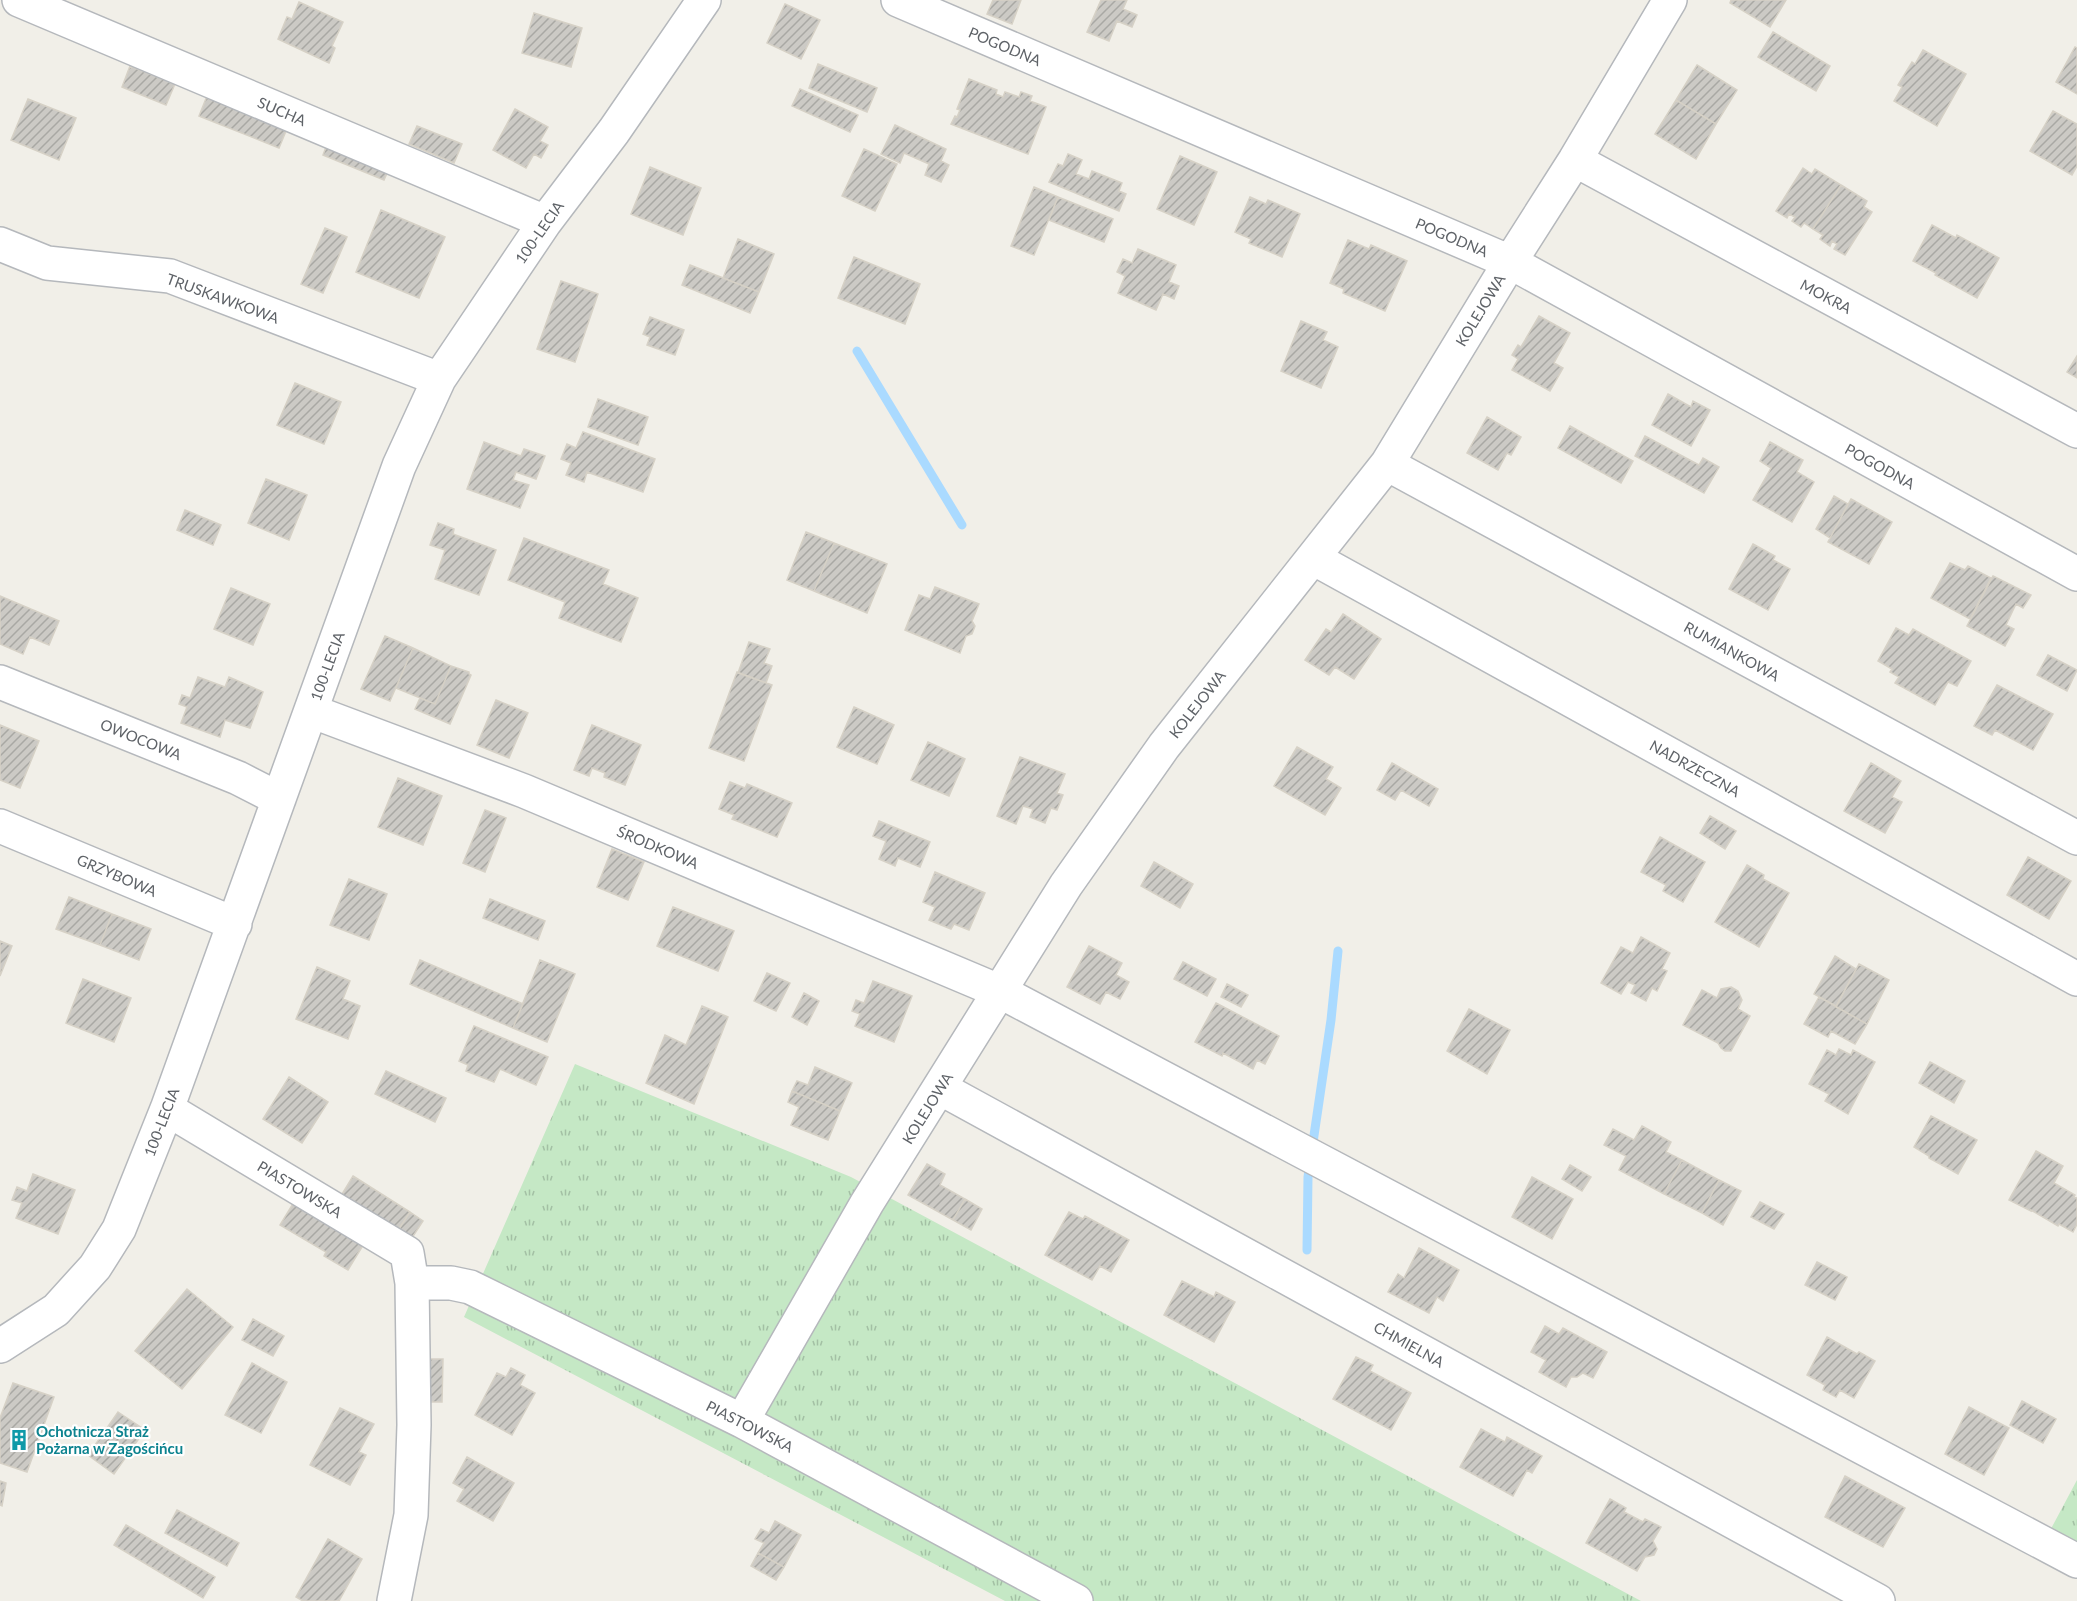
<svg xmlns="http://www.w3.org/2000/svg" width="2077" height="1601" viewBox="0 0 2077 1601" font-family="Lato,sans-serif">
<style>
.grass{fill:url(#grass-tufts)}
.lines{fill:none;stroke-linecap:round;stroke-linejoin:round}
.stream{stroke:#aadaff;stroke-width:9}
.building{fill:url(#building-hatch);stroke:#d6d1c6;stroke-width:1.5}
.minor-casing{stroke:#b5b8bc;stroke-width:36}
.minor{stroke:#fff;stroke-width:33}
.labels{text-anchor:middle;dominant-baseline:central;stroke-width:4.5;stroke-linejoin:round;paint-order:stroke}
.street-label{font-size:15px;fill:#5f6368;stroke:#fff}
.culture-label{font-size:15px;font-weight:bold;fill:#0d838f;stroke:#fff;text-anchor:start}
</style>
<defs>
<pattern id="grass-tufts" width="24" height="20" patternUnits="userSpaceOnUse" patternTransform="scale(1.5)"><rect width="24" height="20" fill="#c5e8c5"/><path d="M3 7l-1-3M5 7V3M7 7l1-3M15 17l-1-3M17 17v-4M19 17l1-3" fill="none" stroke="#a3c0a4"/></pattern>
<pattern id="building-hatch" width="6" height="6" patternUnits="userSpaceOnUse" patternTransform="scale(1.5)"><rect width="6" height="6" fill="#cccac5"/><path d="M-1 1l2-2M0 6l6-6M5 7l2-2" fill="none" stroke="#a9a8a4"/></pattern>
</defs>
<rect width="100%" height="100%" fill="#f1efe8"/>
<!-- grass -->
<path class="grass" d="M 575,1064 L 851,1177 L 1641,1601 L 1005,1601 L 464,1317 Z
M 2077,1480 L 2077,1557 L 2045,1540 Z"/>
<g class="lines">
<!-- stream -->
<path class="stream" d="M 857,351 L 962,525
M 1312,1149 L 1331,1020 L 1338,951
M 1307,1250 L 1308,1177 L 1310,1162"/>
</g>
<!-- building -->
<path class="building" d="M 993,0 L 1021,0 L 1012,24 L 987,14 Z
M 1101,0 L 1127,0 L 1123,9 L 1137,15 L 1132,27 L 1117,21 L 1109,41 L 1087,32 Z
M 1731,0 L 1786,0 L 1770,27 L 1730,3 Z
M 299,2 L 343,22 L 332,46 L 335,48 L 329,63 L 278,39 L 287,17 L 292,19 Z
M 785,4 L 820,20 L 801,59 L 767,43 Z
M 534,13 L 582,28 L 571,67 L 522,53 Z
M 1773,32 L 1830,66 L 1816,91 L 1758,57 Z
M 2075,47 L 2077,48 L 2077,94 L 2056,82 Z
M 1923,50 L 1966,74 L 1937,126 L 1894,101 L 1902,87 L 1898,85 L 1912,62 L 1915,64 Z
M 818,64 L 877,88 L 867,112 L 809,88 Z
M 1697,65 L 1737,90 L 1716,124 L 1676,100 Z
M 130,66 L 175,84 L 166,105 L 122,87 Z
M 969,79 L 997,90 L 996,94 L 1003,97 L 1005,92 L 1019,97 L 1021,92 L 1032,96 L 1030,101 L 1046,107 L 1028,154 L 951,124 L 955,116 L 957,117 L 960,110 L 957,109 Z
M 211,86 L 291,119 L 279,148 L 199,116 Z
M 800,89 L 858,115 L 850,132 L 792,106 Z
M 28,99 L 76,118 L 59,160 L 11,140 Z
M 1676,100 L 1716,124 L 1696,159 L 1655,134 Z
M 515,109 L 548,127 L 540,141 L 548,145 L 541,158 L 534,154 L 526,168 L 493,150 Z
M 2053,111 L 2077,124 L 2077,166 L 2072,175 L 2030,151 Z
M 895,125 L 946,149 L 941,161 L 949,165 L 941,182 L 925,175 L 929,164 L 904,153 L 900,163 L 881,154 Z
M 417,126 L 462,144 L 454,163 L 409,144 Z
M 330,136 L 392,162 L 384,180 L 323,155 Z
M 864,149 L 897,164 L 875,211 L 842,196 Z
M 1068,154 L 1082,160 L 1076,174 L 1089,179 L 1092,171 L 1122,183 L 1119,191 L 1126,194 L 1119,211 L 1049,182 L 1058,164 L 1063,166 Z
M 1180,156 L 1217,172 L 1194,225 L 1157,209 Z
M 650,167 L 701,188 L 683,235 L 631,214 Z
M 1803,168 L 1812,174 L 1815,169 L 1841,185 L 1813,229 L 1804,223 L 1801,227 L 1792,221 L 1795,217 L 1789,214 L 1787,218 L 1776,211 Z
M 1841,185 L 1867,201 L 1864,207 L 1872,212 L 1845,255 L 1834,249 L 1837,244 L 1832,241 L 1830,246 L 1820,239 L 1823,235 L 1813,229 Z
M 1034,187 L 1058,197 L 1034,255 L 1011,246 Z
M 1058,197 L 1113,219 L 1104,242 L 1049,220 Z
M 1250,197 L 1266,204 L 1268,200 L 1300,214 L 1282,257 L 1249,243 L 1251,239 L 1235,232 Z
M 381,210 L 445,237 L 419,298 L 356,272 Z
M 1932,225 L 1956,238 L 1957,235 L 1999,258 L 1977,298 L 1935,275 L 1936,273 L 1913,261 Z
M 325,228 L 347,237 L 323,293 L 301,284 Z
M 738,239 L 774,254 L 759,292 L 723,278 Z
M 1348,240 L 1369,249 L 1371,245 L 1407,261 L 1385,311 L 1343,293 L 1344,289 L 1330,283 Z
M 1138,249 L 1176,265 L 1169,282 L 1179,286 L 1174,299 L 1163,294 L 1156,310 L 1118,293 L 1125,276 L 1117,272 L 1123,259 L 1132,263 Z
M 854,257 L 920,284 L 905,324 L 838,298 Z
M 690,265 L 759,292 L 750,313 L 682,285 Z
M 561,281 L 598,294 L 575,362 L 537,349 Z
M 1539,316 L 1570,333 L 1554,363 L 1563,368 L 1550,391 L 1512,370 L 1518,359 L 1512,355 L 1518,345 L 1521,347 Z
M 650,317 L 684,330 L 675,355 L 647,345 L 650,337 L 643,334 Z
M 1301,321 L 1327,332 L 1323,340 L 1338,347 L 1321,388 L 1281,371 Z
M 2077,356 L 2077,378 L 2067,372 Z
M 295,383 L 341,402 L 324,444 L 277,425 Z
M 1668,394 L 1691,407 L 1693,401 L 1710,410 L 1691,446 L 1652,425 Z
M 598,399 L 648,417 L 638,445 L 588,427 Z
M 1487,417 L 1521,437 L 1511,455 L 1507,453 L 1498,470 L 1467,453 Z
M 1570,426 L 1633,461 L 1621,483 L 1558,448 Z
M 583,432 L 655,459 L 643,492 L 587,472 L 584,482 L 566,475 L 571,463 L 561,459 L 567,444 L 576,448 Z
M 1645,436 L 1699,465 L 1703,458 L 1719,467 L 1704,493 L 1635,456 Z
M 484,442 L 521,456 L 524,449 L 545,456 L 536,479 L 516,472 L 513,480 L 529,485 L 520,508 L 467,489 Z
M 1770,442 L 1803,460 L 1797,472 L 1814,482 L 1792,522 L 1753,500 L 1771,468 L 1760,461 Z
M 266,479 L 307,495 L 289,540 L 248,523 Z
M 1834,496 L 1848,504 L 1830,538 L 1816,529 Z
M 1851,499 L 1892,522 L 1869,564 L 1828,542 Z
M 185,510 L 221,525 L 213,545 L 177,530 Z
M 438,523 L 454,529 L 453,534 L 496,550 L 479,595 L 435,579 L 445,550 L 430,545 Z
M 806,532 L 834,543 L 814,591 L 787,580 Z
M 524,538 L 609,570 L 603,584 L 638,598 L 621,642 L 559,618 L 565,602 L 508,580 Z
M 834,543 L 887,564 L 867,613 L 814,591 Z
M 1753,544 L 1775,556 L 1773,560 L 1790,569 L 1768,610 L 1729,589 Z
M 1950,563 L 1965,570 L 1968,566 L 1991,578 L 1970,619 L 1931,598 Z
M 1993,576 L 2031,595 L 2023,608 L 2016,604 L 2006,625 L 2014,629 L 2005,646 L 1967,626 Z
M 935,587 L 979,604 L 972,621 L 975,626 L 972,634 L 966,636 L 960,653 L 905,630 L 919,595 L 930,599 Z
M 231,588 L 270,604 L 253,645 L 214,629 Z
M 0,596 L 59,621 L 49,645 L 30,637 L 23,654 L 0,644 Z
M 1343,614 L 1381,639 L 1354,679 L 1335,667 L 1329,675 L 1305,660 L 1326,629 L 1331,632 Z
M 1896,628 L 1909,635 L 1913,629 L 1971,661 L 1957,686 L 1948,682 L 1935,705 L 1895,683 L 1899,677 L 1890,672 L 1892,669 L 1878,661 Z
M 385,636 L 413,648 L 390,701 L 361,689 Z
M 749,642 L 770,649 L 764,663 L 772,666 L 766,683 L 738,673 Z
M 413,648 L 451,666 L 435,704 L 396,688 Z
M 2048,655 L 2077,670 L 2067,691 L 2037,675 Z
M 451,666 L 469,672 L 469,674 L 471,675 L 450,724 L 415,709 L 420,698 L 435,704 Z
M 737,672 L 772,685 L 744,761 L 709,748 Z
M 198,677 L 225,687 L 229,677 L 263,692 L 250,728 L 225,720 L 220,737 L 181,723 L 187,707 L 179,704 L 182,695 L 190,698 Z
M 1997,685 L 2053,714 L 2033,750 L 1995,730 L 1992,735 L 1974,726 Z
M 496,700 L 528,713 L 509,758 L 477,745 Z
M 854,707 L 894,725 L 877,764 L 837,747 Z
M 0,725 L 39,741 L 20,788 L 0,780 Z
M 592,725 L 641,745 L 625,785 L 604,777 L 605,773 L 592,768 L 589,776 L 574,770 Z
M 928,742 L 965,759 L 949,796 L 911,780 Z
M 1297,747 L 1333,767 L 1326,779 L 1341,788 L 1325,815 L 1274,786 Z
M 1020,757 L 1065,774 L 1057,793 L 1063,795 L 1057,810 L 1051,808 L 1045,823 L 1030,817 L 1033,809 L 1023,806 L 1016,824 L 997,816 Z
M 1392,763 L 1438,789 L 1429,806 L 1401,790 L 1395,800 L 1377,790 Z
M 1871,763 L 1901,781 L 1892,797 L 1902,802 L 1885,833 L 1844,811 Z
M 398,778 L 442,796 L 423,845 L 378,827 Z
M 730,782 L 745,788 L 747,784 L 792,803 L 777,837 L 732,819 L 734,815 L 719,809 Z
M 485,810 L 506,818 L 485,872 L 463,863 Z
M 1710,816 L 1736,831 L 1725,849 L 1700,833 Z
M 879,821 L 930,842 L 920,867 L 898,858 L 895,866 L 879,859 L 886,841 L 873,836 Z
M 1660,837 L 1705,862 L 1683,902 L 1663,891 L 1666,885 L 1641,872 Z
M 612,849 L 644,862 L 628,900 L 597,887 Z
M 2028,857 L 2071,881 L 2049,919 L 2007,895 Z
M 1154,862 L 1193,884 L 1180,908 L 1141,886 Z
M 1747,865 L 1764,875 L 1763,879 L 1789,893 L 1759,947 L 1715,922 Z
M 935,872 L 985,893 L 969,930 L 954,924 L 951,929 L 929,920 L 935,907 L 923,902 Z
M 349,879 L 387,894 L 369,940 L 330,925 Z
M 69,897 L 112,914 L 100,945 L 56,929 Z
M 490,899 L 545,921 L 538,940 L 483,918 Z
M 673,907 L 734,931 L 718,971 L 657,946 Z
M 112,914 L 151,929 L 139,960 L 100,945 Z
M 1641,937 L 1670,953 L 1662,969 L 1667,971 L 1657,991 L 1652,988 L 1646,1001 L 1631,993 L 1635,985 L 1628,982 L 1621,994 L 1601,983 L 1621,947 L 1633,953 Z
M 0,941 L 12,946 L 0,976 Z
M 1089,946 L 1122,963 L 1116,975 L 1129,982 L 1120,999 L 1106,992 L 1100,1004 L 1067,987 Z
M 1835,956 L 1856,969 L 1836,1006 L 1814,994 Z
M 420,960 L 523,1004 L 513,1028 L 410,984 Z
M 540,960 L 575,974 L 547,1042 L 513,1028 Z
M 1183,962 L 1216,979 L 1207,996 L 1174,979 Z
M 1859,964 L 1889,980 L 1867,1024 L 1836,1007 Z
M 317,967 L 350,981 L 343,999 L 360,1006 L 348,1039 L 296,1019 Z
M 767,973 L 790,983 L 776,1011 L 754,1001 Z
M 83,979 L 131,998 L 114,1042 L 66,1023 Z
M 873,981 L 912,996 L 894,1042 L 855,1026 L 860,1014 L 852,1011 L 856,1000 L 864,1003 Z
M 1227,984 L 1248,995 L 1241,1007 L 1221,997 Z
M 1731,987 L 1738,991 L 1742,1000 L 1738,1009 L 1750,1016 L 1731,1051 L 1725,1051 L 1721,1048 L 1718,1043 L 1683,1025 L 1702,990 L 1717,998 L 1721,989 Z
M 804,993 L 819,1001 L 807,1025 L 792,1017 Z
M 1819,997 L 1867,1024 L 1855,1044 L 1831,1031 L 1828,1037 L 1804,1024 Z
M 1216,1003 L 1279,1036 L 1265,1064 L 1257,1060 L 1253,1069 L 1223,1053 L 1222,1056 L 1195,1042 Z
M 702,1006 L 728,1017 L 694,1104 L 646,1083 L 665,1035 L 686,1045 Z
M 1469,1009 L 1510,1030 L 1487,1074 L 1447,1051 Z
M 474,1026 L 548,1057 L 536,1085 L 500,1069 L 494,1082 L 466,1071 L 468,1065 L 459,1061 Z
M 1839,1049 L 1851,1055 L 1853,1050 L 1875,1062 L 1848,1114 L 1825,1101 L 1829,1094 L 1809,1084 L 1827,1050 L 1836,1055 Z
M 1930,1062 L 1965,1081 L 1954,1103 L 1919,1083 Z
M 815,1067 L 852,1083 L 840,1111 L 792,1091 L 797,1081 L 808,1085 Z
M 386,1071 L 446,1098 L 435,1122 L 375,1094 Z
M 289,1077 L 328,1102 L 302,1143 L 263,1119 Z
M 792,1091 L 840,1111 L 828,1140 L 791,1125 L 799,1107 L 788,1102 Z
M 1931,1116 L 1977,1140 L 1958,1174 L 1929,1158 L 1929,1156 L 1914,1147 Z
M 1642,1126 L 1671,1142 L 1666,1152 L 1682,1160 L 1664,1194 L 1619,1170 L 1626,1156 L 1604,1145 L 1613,1129 L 1634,1140 Z
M 2036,1151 L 2063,1166 L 2054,1183 L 2075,1195 L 2074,1197 L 2077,1198 L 2077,1224 L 2073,1232 L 2059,1224 L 2058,1226 L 2031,1210 L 2031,1211 L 2009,1200 Z
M 1682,1160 L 1719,1180 L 1702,1213 L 1664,1194 Z
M 927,1164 L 945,1174 L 940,1185 L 965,1199 L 953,1220 L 908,1195 Z
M 1570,1165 L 1591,1177 L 1582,1191 L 1562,1179 Z
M 33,1174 L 75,1190 L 58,1234 L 16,1218 L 22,1203 L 12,1200 L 17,1187 L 27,1191 Z
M 353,1176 L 410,1212 L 395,1235 L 339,1199 Z
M 1532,1177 L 1573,1199 L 1552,1239 L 1512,1217 Z
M 1719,1180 L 1741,1191 L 1723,1225 L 1702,1213 Z
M 965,1199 L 982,1209 L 971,1230 L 953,1220 Z
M 294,1202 L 365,1242 L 348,1270 L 324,1256 L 326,1252 L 280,1225 Z
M 1760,1202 L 1784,1214 L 1774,1229 L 1751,1217 Z
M 410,1212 L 423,1221 L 408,1244 L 395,1235 Z
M 1069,1212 L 1083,1219 L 1085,1216 L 1129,1240 L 1111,1272 L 1100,1266 L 1092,1280 L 1045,1255 Z
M 1419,1248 L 1459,1270 L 1443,1301 L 1437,1297 L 1429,1313 L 1388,1292 L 1398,1274 L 1404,1278 Z
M 1817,1262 L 1847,1277 L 1835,1300 L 1805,1285 Z
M 1182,1281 L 1214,1297 L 1216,1292 L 1235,1302 L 1214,1342 L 1164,1315 Z
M 187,1289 L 233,1327 L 182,1389 L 135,1351 Z
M 253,1319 L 284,1336 L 273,1356 L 242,1340 Z
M 1545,1326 L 1559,1334 L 1563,1328 L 1607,1352 L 1593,1378 L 1583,1373 L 1577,1377 L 1571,1377 L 1566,1387 L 1539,1372 L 1546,1360 L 1531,1352 Z
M 1827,1337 L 1857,1354 L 1859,1352 L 1875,1361 L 1854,1398 L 1840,1390 L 1836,1397 L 1823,1390 L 1825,1385 L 1807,1375 Z
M 1356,1357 L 1373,1365 L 1370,1371 L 1411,1393 L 1391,1430 L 1333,1399 Z
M 424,1359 L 443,1359 L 442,1402 L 423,1402 Z
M 252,1363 L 287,1382 L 261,1433 L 225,1415 Z
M 511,1368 L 525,1375 L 520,1385 L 535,1393 L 512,1435 L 475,1415 L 497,1373 L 506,1377 Z
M 13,1383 L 54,1397 L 27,1472 L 0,1463 L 0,1418 Z
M 2022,1401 L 2056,1419 L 2043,1443 L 2010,1425 Z
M 1969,1407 L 2009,1428 L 1984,1475 L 1945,1454 Z
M 340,1408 L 374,1424 L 359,1452 L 366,1455 L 350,1485 L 310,1465 Z
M 118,1412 L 145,1430 L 114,1474 L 88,1455 Z
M 1481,1429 L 1505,1442 L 1507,1437 L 1542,1456 L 1532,1473 L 1527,1470 L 1513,1496 L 1460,1467 Z
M 467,1457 L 514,1483 L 493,1521 L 457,1501 L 464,1489 L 453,1483 Z
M 1845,1476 L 1905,1508 L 1883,1547 L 1825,1517 Z
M 0,1481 L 6,1483 L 2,1506 L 0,1505 Z
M 1610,1499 L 1626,1508 L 1624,1512 L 1643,1522 L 1645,1519 L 1661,1527 L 1653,1541 L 1657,1549 L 1654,1555 L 1645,1557 L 1637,1571 L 1586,1543 Z
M 177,1510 L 239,1543 L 227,1566 L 165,1533 Z
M 775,1521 L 801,1535 L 784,1567 L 758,1553 L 764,1543 L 755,1539 L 761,1529 L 769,1533 Z
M 126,1525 L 215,1577 L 203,1598 L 114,1545 Z
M 328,1539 L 362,1559 L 339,1601 L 303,1601 L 296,1597 Z
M 758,1553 L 784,1567 L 776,1580 L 751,1566 Z"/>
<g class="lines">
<defs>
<path id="minor" d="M 19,0 L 545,222
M 898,0 L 1510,262 L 2077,574
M 1575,160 L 2077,431
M 0,244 L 47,263 L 170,276 L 439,379
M 1387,464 L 2077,838
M 1313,558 L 2077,979
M 0,682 L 238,778 L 279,799
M 311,711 L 524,791 L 1001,992 L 2077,1561
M 0,826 L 235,924
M 940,1088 L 1878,1601
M 167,1109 L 407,1253 L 412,1283 L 414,1425 L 411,1515 L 394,1601
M 412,1283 L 451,1283 L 470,1287 L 742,1421 L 1076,1601
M 0,1346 L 56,1310 L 95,1267 L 119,1229 L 167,1109 L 399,466 L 439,379 L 464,342 L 545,222 L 614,131 L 704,0
M 742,1421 L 867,1203 L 1066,885 L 1164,746 L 1387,464 L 1510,262 L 1575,160 L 1670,0"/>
</defs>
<!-- minor casing -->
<use href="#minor" class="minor-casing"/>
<!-- minor -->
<use href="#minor" class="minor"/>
</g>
<!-- icons -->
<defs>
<symbol id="building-bare" viewBox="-9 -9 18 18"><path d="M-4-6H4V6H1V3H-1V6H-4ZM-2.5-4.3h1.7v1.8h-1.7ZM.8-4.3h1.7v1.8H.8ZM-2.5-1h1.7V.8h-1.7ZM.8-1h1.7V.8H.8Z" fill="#0f9aa8" stroke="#fff" stroke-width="2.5" paint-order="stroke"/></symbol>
</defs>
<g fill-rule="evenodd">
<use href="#building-bare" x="4" y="1425" width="30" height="30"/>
</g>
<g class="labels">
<!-- street labels -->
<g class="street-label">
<text transform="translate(1005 46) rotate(23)">POGODNA</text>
<text transform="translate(282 111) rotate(23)">SUCHA</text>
<text transform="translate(539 232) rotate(-55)">100-LECIA</text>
<text transform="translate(1452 237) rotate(23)">POGODNA</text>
<text transform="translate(1826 296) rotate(28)">MOKRA</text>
<text transform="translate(223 298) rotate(20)">TRUSKAWKOWA</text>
<text transform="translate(1480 310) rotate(-59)">KOLEJOWA</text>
<text transform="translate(1880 466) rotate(29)">POGODNA</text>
<text transform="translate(1732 651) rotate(29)">RUMIANKOWA</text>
<text transform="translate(327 666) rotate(-70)">100-LECIA</text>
<text transform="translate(1197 704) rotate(-52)">KOLEJOWA</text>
<text transform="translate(141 739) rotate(22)">OWOCOWA</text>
<text transform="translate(1695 768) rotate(29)">NADRZECZNA</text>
<text transform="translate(658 847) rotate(23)">ŚRODKOWA</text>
<text transform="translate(117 875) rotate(23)">GRZYBOWA</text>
<text transform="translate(927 1108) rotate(-58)">KOLEJOWA</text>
<text transform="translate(161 1122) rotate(-69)">100-LECIA</text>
<text transform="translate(300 1189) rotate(31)">PIASTOWSKA</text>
<text transform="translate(1409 1344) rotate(29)">CHMIELNA</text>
<text transform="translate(750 1426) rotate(27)">PIASTOWSKA</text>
</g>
<!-- culture labels -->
<g class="culture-label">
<text x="36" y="1431">Ochotnicza Straż<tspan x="36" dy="17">Pożarna w Zagościńcu</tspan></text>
</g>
</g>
</svg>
